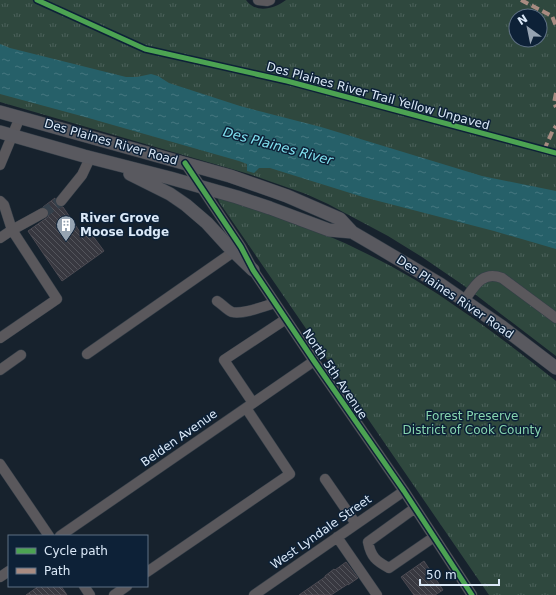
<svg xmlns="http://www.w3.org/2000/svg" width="556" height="595" viewBox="0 0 556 595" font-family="'DejaVu Sans',sans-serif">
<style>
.park{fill:url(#park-tufts);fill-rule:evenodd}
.water{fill:url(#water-ripples)}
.building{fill:url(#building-back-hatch);stroke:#4c4a52}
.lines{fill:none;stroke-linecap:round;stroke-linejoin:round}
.minor-tunnel{stroke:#34404b;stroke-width:10;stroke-dasharray:10 5;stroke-linecap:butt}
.minor-casing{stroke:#343e48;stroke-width:11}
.major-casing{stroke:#343e48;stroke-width:14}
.minor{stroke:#5a585c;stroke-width:10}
.major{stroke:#59595f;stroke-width:13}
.quiet{stroke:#a88b81;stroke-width:4;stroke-dasharray:8 4;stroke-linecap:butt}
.cycleway-casing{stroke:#0d2137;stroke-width:8}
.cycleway{stroke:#4ca352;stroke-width:5}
.labels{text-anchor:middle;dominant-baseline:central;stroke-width:3;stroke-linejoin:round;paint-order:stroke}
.street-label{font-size:12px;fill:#dbe9f8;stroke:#0d2137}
.poi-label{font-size:12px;font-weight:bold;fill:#dbe9f8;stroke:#0d2137;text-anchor:start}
.park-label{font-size:12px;fill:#87d5af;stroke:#0d2137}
.water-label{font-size:13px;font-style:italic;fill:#80e2f0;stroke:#0d2137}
</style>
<defs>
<pattern id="park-tufts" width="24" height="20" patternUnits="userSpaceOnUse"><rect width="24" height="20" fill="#2f483e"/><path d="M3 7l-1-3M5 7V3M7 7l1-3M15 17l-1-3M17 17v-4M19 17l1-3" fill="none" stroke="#4d625b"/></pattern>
<pattern id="water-ripples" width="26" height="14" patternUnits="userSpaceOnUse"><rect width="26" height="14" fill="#266069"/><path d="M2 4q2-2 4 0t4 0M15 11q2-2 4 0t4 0" fill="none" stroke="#45777f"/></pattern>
<pattern id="building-back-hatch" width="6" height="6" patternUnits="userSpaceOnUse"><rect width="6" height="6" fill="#383840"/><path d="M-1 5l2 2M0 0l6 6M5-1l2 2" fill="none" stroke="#54555c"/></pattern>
</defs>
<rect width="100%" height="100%" fill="#17222d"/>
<!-- park -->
<path class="park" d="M 0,0 L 246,0 C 256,14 274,9 286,0 L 556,0 L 556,356 L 463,285 L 422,257 L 388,236 L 328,204 L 306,194 L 249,174 L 0,102 ZM 516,16 L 540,16 L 540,40 L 516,40 Z
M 218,198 L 220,198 C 267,214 315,228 359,250 C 395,267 429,287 461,310 C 494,332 525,357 556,381 L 556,595 L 489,595 L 219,202 L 218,199 Z"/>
<!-- water -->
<path class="water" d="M 0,44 L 10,48 L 126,77 L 137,77 L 151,74 L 158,76 L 169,83 L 240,106 L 321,127 L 482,176 L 556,191 L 556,249 L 494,231 L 363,197 L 270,168 L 259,168 L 254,173 L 247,171 L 247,164 L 239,161 L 85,117 L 0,94 Z"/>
<!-- building -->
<path class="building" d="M 55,198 L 55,204 L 57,206 L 63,207 L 80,232 L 87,228 L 104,251 L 62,281 L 28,231 L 48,217 L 49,214 L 49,210 L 47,208 L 43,207 Z
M 424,561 L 443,590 L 435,595 L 414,595 L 401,577 Z
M 346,562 L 358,578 L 348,585 L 348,584 L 331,595 L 299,595 L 325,577 L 325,576 L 334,569 L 335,570 Z
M 39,586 L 61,586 L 67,595 L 26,595 Z"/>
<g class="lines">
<!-- minor-tunnel -->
<path class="minor-tunnel" d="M 43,213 L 61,201"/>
<defs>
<path id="minor" d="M 258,0 L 267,1 L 270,0
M 185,163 L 241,247 L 253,270 L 314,361 L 404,491 L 472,595
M 0,165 L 20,117
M 0,201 L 4,205 L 12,230 L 57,299 L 0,338
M 61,201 L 82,175 L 90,158
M 0,238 L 12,230 L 43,213
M 217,301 C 222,304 227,310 232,312 C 242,315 265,306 275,303
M 464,301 C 474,287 482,270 502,278 L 556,318
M 87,354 L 239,248
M 0,370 L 21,355
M 253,403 L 224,360 L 286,319
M 0,464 L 49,536
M 325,479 L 356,524
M 415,508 L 368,542 C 371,557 376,561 389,568 L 434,537
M 60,536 L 314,361
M 337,537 L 377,595
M 147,572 L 290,474 L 246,408
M 0,577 L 9,571
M 84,586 L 90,595
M 114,595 L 127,586
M 254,595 L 404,491"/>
<path id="major" d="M 0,112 L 230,176 L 287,196 L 340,219 L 352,232 L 376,246 L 440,284 L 501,326 L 556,368
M 0,132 L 84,156 L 170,178 L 237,197 L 270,208 L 329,230 L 352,232
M 130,174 L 170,194 L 186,205 L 207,223 L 228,246 L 253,270"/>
</defs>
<!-- minor casing -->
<use href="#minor" class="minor-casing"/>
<!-- major casing -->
<use href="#major" class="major-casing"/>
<!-- minor -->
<use href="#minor" class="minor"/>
<!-- major -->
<use href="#major" class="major"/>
<!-- quiet -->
<path class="quiet" d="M 521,0 L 552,16 L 556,26
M 556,93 L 554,103 L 556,107
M 544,150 L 553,130 L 556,126"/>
<defs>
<path id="cycleway" d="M 37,0 L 145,49 L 287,81 L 556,153
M 185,163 L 241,247 L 253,270 L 314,361 L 404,491 L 472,595"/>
</defs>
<!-- cycleway casing -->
<use href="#cycleway" class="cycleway-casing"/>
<!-- cycleway -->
<use href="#cycleway" class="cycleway"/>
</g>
<!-- icons -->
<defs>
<symbol id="building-pin" viewBox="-11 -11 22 30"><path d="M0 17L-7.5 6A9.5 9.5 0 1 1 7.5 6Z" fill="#96a3b1" stroke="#0d2137"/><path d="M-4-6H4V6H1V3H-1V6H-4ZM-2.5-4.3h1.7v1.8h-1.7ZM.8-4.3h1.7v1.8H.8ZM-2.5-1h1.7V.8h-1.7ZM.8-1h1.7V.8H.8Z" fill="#fff"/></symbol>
</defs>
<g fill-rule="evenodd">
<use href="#building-pin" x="55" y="214" width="22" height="30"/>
</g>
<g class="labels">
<!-- street labels -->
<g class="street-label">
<text transform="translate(378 96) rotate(15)">Des Plaines River Trail Yellow Unpaved</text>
<text transform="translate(111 142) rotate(16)">Des Plaines River Road</text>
<text transform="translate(455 297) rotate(34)">Des Plaines River Road</text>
<text transform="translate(335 374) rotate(56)">North 5th Avenue</text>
<text transform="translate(179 438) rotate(-35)">Belden Avenue</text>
<text transform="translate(321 532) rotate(-35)">West Lyndale Street</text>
</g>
<!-- poi labels -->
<g class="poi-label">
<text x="80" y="218">River Grove<tspan x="80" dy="14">Moose Lodge</tspan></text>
</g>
<!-- park labels -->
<g class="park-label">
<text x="472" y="416">Forest Preserve<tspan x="472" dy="14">District of Cook County</tspan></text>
</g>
<!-- water labels -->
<g class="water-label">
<text transform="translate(278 146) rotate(15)">Des Plaines River</text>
</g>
</g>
<!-- legend -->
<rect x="8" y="535" width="140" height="52" fill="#0d2137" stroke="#5f7184"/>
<rect x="16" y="548" width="20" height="6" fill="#4ca352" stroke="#5f7184"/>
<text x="44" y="555" font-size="12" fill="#dbe9f8">Cycle path</text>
<rect x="16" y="568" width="20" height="6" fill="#a88b81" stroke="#5f7184"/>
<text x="44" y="575" font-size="12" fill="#dbe9f8">Path</text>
<!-- north arrow -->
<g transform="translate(528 28) rotate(327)"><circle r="19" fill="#0d2137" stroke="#5f7184"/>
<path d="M0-3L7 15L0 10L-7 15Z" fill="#96a3b1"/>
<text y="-6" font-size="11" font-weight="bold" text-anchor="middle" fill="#dbe9f8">N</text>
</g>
<!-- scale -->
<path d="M420 579v6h79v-6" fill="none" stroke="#dbe9f8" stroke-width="2"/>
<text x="426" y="579" font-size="12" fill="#dbe9f8" stroke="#0d2137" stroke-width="3" paint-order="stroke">50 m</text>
</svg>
